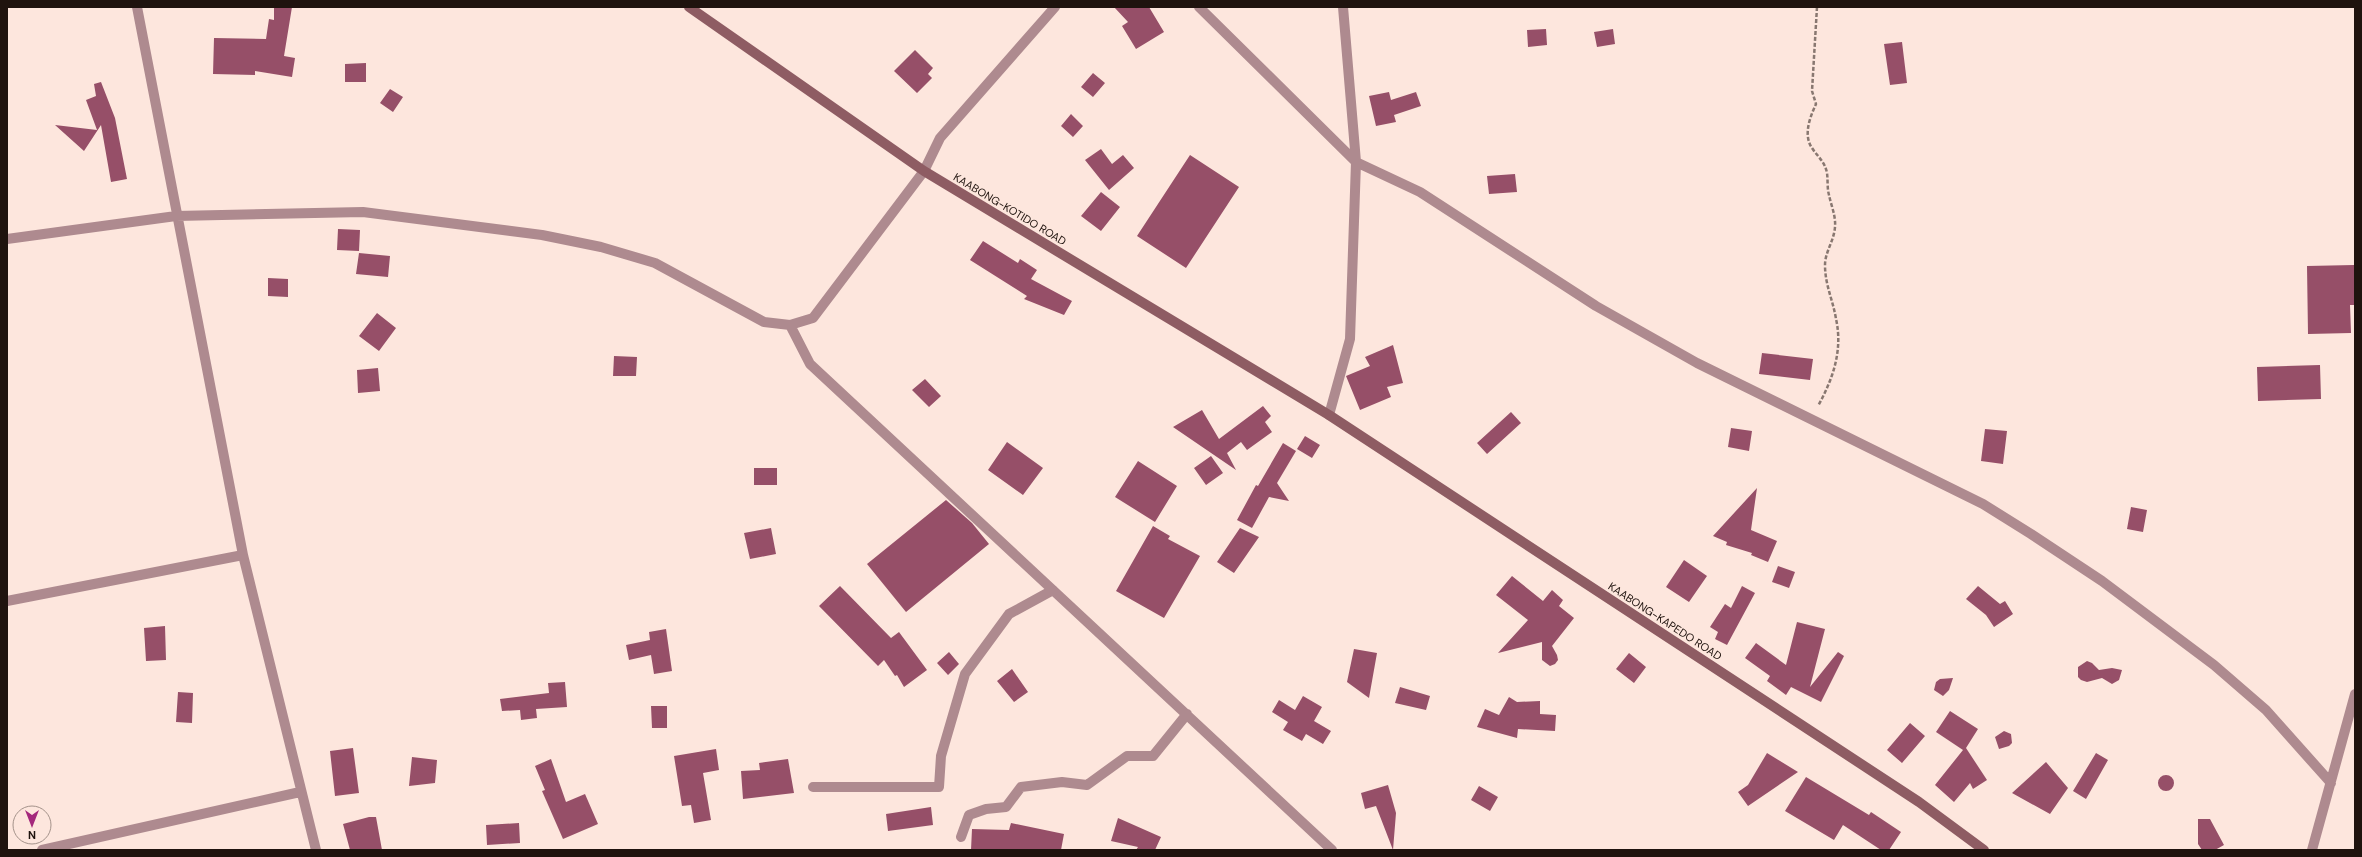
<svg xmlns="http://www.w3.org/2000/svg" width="2362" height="857" viewBox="0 0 2362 857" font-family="'DM Sans',sans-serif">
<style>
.building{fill:#964f68}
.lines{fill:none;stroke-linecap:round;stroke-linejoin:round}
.path{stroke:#887770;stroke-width:2.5;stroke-dasharray:4 2;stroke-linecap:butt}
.minor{stroke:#ae8a8f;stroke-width:10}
.secondary{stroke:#8e5c63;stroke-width:10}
.labels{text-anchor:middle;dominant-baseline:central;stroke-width:3;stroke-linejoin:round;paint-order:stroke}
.street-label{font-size:11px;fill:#1f130e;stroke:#fde6dd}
</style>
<rect width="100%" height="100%" fill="#fde6dd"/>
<!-- building -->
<path class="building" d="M 274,7 L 292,7 L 284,56 L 295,58 L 292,77 L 255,71 L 255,75 L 213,74 L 214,38 L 266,39 L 269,19 L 274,20 Z
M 1114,7 L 1149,7 L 1164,32 L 1136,49 L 1122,26 L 1128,22 Z
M 1546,29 L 1547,45 L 1528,47 L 1527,30 Z
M 1613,29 L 1615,44 L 1597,47 L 1594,32 Z
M 1902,42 L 1907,83 L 1890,85 L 1884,44 Z
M 915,50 L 933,68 L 928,74 L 932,78 L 917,93 L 894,71 Z
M 366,63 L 366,82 L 345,82 L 345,64 Z
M 1093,73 L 1105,83 L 1093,97 L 1081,87 Z
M 101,82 L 115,118 L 127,179 L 111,182 L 101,125 L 84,151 L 55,125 L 97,130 L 86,100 L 96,96 L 94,84 Z
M 390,89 L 403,97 L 393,112 L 380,103 Z
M 1389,92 L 1391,100 L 1416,92 L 1421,106 L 1394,115 L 1396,122 L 1376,126 L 1369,96 Z
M 1071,114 L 1083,126 L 1073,137 L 1061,126 Z
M 1101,149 L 1112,164 L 1123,155 L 1134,168 L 1109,190 L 1085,160 Z
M 1190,155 L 1239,187 L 1186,268 L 1137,236 Z
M 1515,174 L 1517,192 L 1489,194 L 1487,176 Z
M 1101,192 L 1120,207 L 1101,231 L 1081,216 Z
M 338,229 L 360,230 L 359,251 L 337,250 Z
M 983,241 L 1018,263 L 1020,259 L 1037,270 L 1031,279 L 1072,301 L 1064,315 L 1024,299 L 1027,296 L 970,260 Z
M 359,253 L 390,256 L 388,277 L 356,274 Z
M 2354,265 L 2355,305 L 2350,305 L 2351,333 L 2308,334 L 2307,266 Z
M 268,278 L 288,279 L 288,297 L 268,296 Z
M 377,313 L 396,328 L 379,351 L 359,336 Z
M 1393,345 L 1403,383 L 1387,387 L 1391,397 L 1360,410 L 1346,376 L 1370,366 L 1365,357 Z
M 1762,353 L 1813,359 L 1810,380 L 1759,374 Z
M 614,356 L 637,357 L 636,376 L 613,376 Z
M 2320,365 L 2321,399 L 2258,401 L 2257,367 Z
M 378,368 L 380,391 L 358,393 L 357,370 Z
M 925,379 L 941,396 L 929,407 L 912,390 Z
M 1263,406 L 1271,416 L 1265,422 L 1272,432 L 1247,450 L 1241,442 L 1227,453 L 1236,470 L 1173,427 L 1202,410 L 1219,439 Z
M 1511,412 L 1521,423 L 1487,454 L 1477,443 Z
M 1731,428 L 1752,431 L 1749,451 L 1728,447 Z
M 1985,429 L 2007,431 L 2003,464 L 1981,461 Z
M 1305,436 L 1320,445 L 1312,458 L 1297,449 Z
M 1007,442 L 1043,468 L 1023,495 L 988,470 Z
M 1283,443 L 1296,451 L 1277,483 L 1289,501 L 1269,497 L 1252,528 L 1237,520 L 1256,485 L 1258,486 Z
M 1211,456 L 1223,473 L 1206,485 L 1194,468 Z
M 1138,461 L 1177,486 L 1155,522 L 1115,497 Z
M 754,468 L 777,468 L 777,485 L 754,485 Z
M 1757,488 L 1751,530 L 1777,541 L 1768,562 L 1751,555 L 1752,553 L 1726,545 L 1727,542 L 1713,536 Z
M 946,500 L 972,523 L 989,544 L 906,612 L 867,564 Z
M 2131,507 L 2147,510 L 2143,532 L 2127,529 Z
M 1153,526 L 1170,536 L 1168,539 L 1200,556 L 1164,618 L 1116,591 Z
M 771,528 L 776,554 L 750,559 L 744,533 Z
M 1240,528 L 1259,537 L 1234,573 L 1217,562 Z
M 1684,560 L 1707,576 L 1689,602 L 1666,587 Z
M 1778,566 L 1795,572 L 1789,588 L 1772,582 Z
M 1512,576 L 1543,601 L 1552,590 L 1563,600 L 1559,606 L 1574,618 L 1552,646 L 1557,655 L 1558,660 L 1555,664 L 1550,666 L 1542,660 L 1542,642 L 1498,653 L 1528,620 L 1496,595 Z
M 840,586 L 891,638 L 899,632 L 927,670 L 904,687 L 897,675 L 895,676 L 884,660 L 878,666 L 819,606 Z
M 1742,586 L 1755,593 L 1727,645 L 1715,639 L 1718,632 L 1710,627 L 1725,604 L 1731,608 Z
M 1978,586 L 2000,604 L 2005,601 L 2013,614 L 1994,627 L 1986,615 L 1966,599 Z
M 1797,622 L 1825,629 L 1810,687 L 1838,652 L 1844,656 L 1821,702 L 1791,687 L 1786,695 L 1767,681 L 1770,676 L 1745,658 L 1756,643 L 1786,665 Z
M 165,626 L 166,660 L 146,661 L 144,628 Z
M 666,629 L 672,671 L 654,674 L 651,655 L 629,660 L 626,645 L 650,640 L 649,632 Z
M 1354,649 L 1377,653 L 1369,698 L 1347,682 Z
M 949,652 L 959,664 L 948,675 L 937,663 Z
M 1629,653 L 1646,667 L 1634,683 L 1616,669 Z
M 2087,661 L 2092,663 L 2099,670 L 2112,668 L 2122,670 L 2119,680 L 2112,684 L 2102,678 L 2087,682 L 2081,680 L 2078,677 L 2078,667 Z
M 1012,669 L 1028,692 L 1014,702 L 997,681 Z
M 1953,678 L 1949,690 L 1943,696 L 1934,690 L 1936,682 L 1940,679 Z
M 565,682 L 567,707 L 536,709 L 537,718 L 521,720 L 520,710 L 502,711 L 500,699 L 549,693 L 548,683 Z
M 1400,687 L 1430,696 L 1426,710 L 1395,703 Z
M 178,692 L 193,693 L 192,723 L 176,722 Z
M 1303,696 L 1322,707 L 1314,721 L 1331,731 L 1323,744 L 1306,734 L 1302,741 L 1283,730 L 1288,722 L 1272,712 L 1279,700 L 1295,710 Z
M 1509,697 L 1517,702 L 1540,701 L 1540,714 L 1556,715 L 1555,731 L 1518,729 L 1517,738 L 1477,727 L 1485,709 L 1499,715 Z
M 651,706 L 667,706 L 667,728 L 652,728 Z
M 1950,711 L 1978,729 L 1966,748 L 1987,780 L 1973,789 L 1970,783 L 1954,802 L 1935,785 L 1963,750 L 1936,732 Z
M 1910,723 L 1925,736 L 1902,763 L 1887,750 Z
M 2004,731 L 2011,734 L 2012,743 L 2009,746 L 1999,749 L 1995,737 Z
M 353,748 L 359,793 L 335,796 L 330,751 Z
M 716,749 L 719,770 L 703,773 L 711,820 L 694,823 L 691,805 L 682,806 L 674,756 Z
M 1767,753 L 1798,772 L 1748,806 L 1738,792 L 1748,785 Z
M 2096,753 L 2108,760 L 2086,799 L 2073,791 Z
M 412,757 L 437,760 L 435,783 L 409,786 Z
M 551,759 L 566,802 L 585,794 L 598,824 L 563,839 L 542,791 L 545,790 L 535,766 Z
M 788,759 L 794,793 L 743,799 L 741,771 L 760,770 L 759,763 Z
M 2046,762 L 2068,788 L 2050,814 L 2012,793 Z
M2158 783a8 8 0 1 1 16 0a8 8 0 1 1-16 0Z
M 1806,777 L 1869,815 L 1871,812 L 1901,832 L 1889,850 L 1881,850 L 1843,825 L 1834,840 L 1785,811 Z
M 1388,785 L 1396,813 L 1393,850 L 1376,806 L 1365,809 L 1361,793 Z
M 1479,786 L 1498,797 L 1490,811 L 1471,800 Z
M 931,807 L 933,825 L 888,831 L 886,814 Z
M 369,817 L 376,817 L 382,850 L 350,850 L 343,824 Z
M 1118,818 L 1161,837 L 1155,850 L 1136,850 L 1138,847 L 1111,841 Z
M 2198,819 L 2210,819 L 2224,845 L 2215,850 L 2202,850 L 2198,844 Z
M 519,823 L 520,843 L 487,845 L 486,825 Z
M 1011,823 L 1064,834 L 1061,850 L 971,850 L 972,829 L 1009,830 Z"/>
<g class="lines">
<!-- path -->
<path class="path" d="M 1817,7 L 1812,91 L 1816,104 C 1810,117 1803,135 1812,148 C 1818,157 1825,162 1827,173 C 1828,180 1827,188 1829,195 C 1831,205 1836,216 1835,227 C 1834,241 1825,252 1825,265 C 1825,285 1833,300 1836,319 C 1843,350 1833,379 1818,406"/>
<!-- minor -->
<path class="minor" d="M 137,7 L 243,555 L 316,850
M 1199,7 L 1356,162 L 1420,192 L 1596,306 L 1697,363 L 1983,504 L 2031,534 L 2102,581 L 2214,665 L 2266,710 L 2331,783
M 7,239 L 176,216 L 363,212 L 542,235 L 601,247 L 655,263 L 764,322 L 790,325 L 813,318 L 924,171 L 940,138 L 1055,7
M 790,325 L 810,364 L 1332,850
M 1329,415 L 1350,339 L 1356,162 L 1343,7
M 7,601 L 243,555
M 813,787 L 939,787 L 941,756 L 965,674 L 1009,614 L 1053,590
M 961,837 L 969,815 L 986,809 L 1006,807 L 1021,787 L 1062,782 L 1087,785 L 1127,756 L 1153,756 L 1187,714
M 42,850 L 300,792
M 2312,850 L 2355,694"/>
<!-- secondary -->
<path class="secondary" d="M 689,7 L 924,171 L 1329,415 L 1919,802 L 1984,850"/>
</g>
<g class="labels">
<!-- street labels -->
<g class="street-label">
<text transform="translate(1010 209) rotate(31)">KAABONG-KOTIDO ROAD</text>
<text transform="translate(1665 621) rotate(33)">KAABONG-KAPEDO ROAD</text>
</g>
</g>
<!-- border -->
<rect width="2362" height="857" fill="none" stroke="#1f130e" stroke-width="16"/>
<!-- north arrow -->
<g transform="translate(32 825) rotate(180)"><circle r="19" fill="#fde6dd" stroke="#a4928a"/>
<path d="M0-3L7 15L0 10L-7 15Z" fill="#a4287c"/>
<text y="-6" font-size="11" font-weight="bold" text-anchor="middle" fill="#1f130e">N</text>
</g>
</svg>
